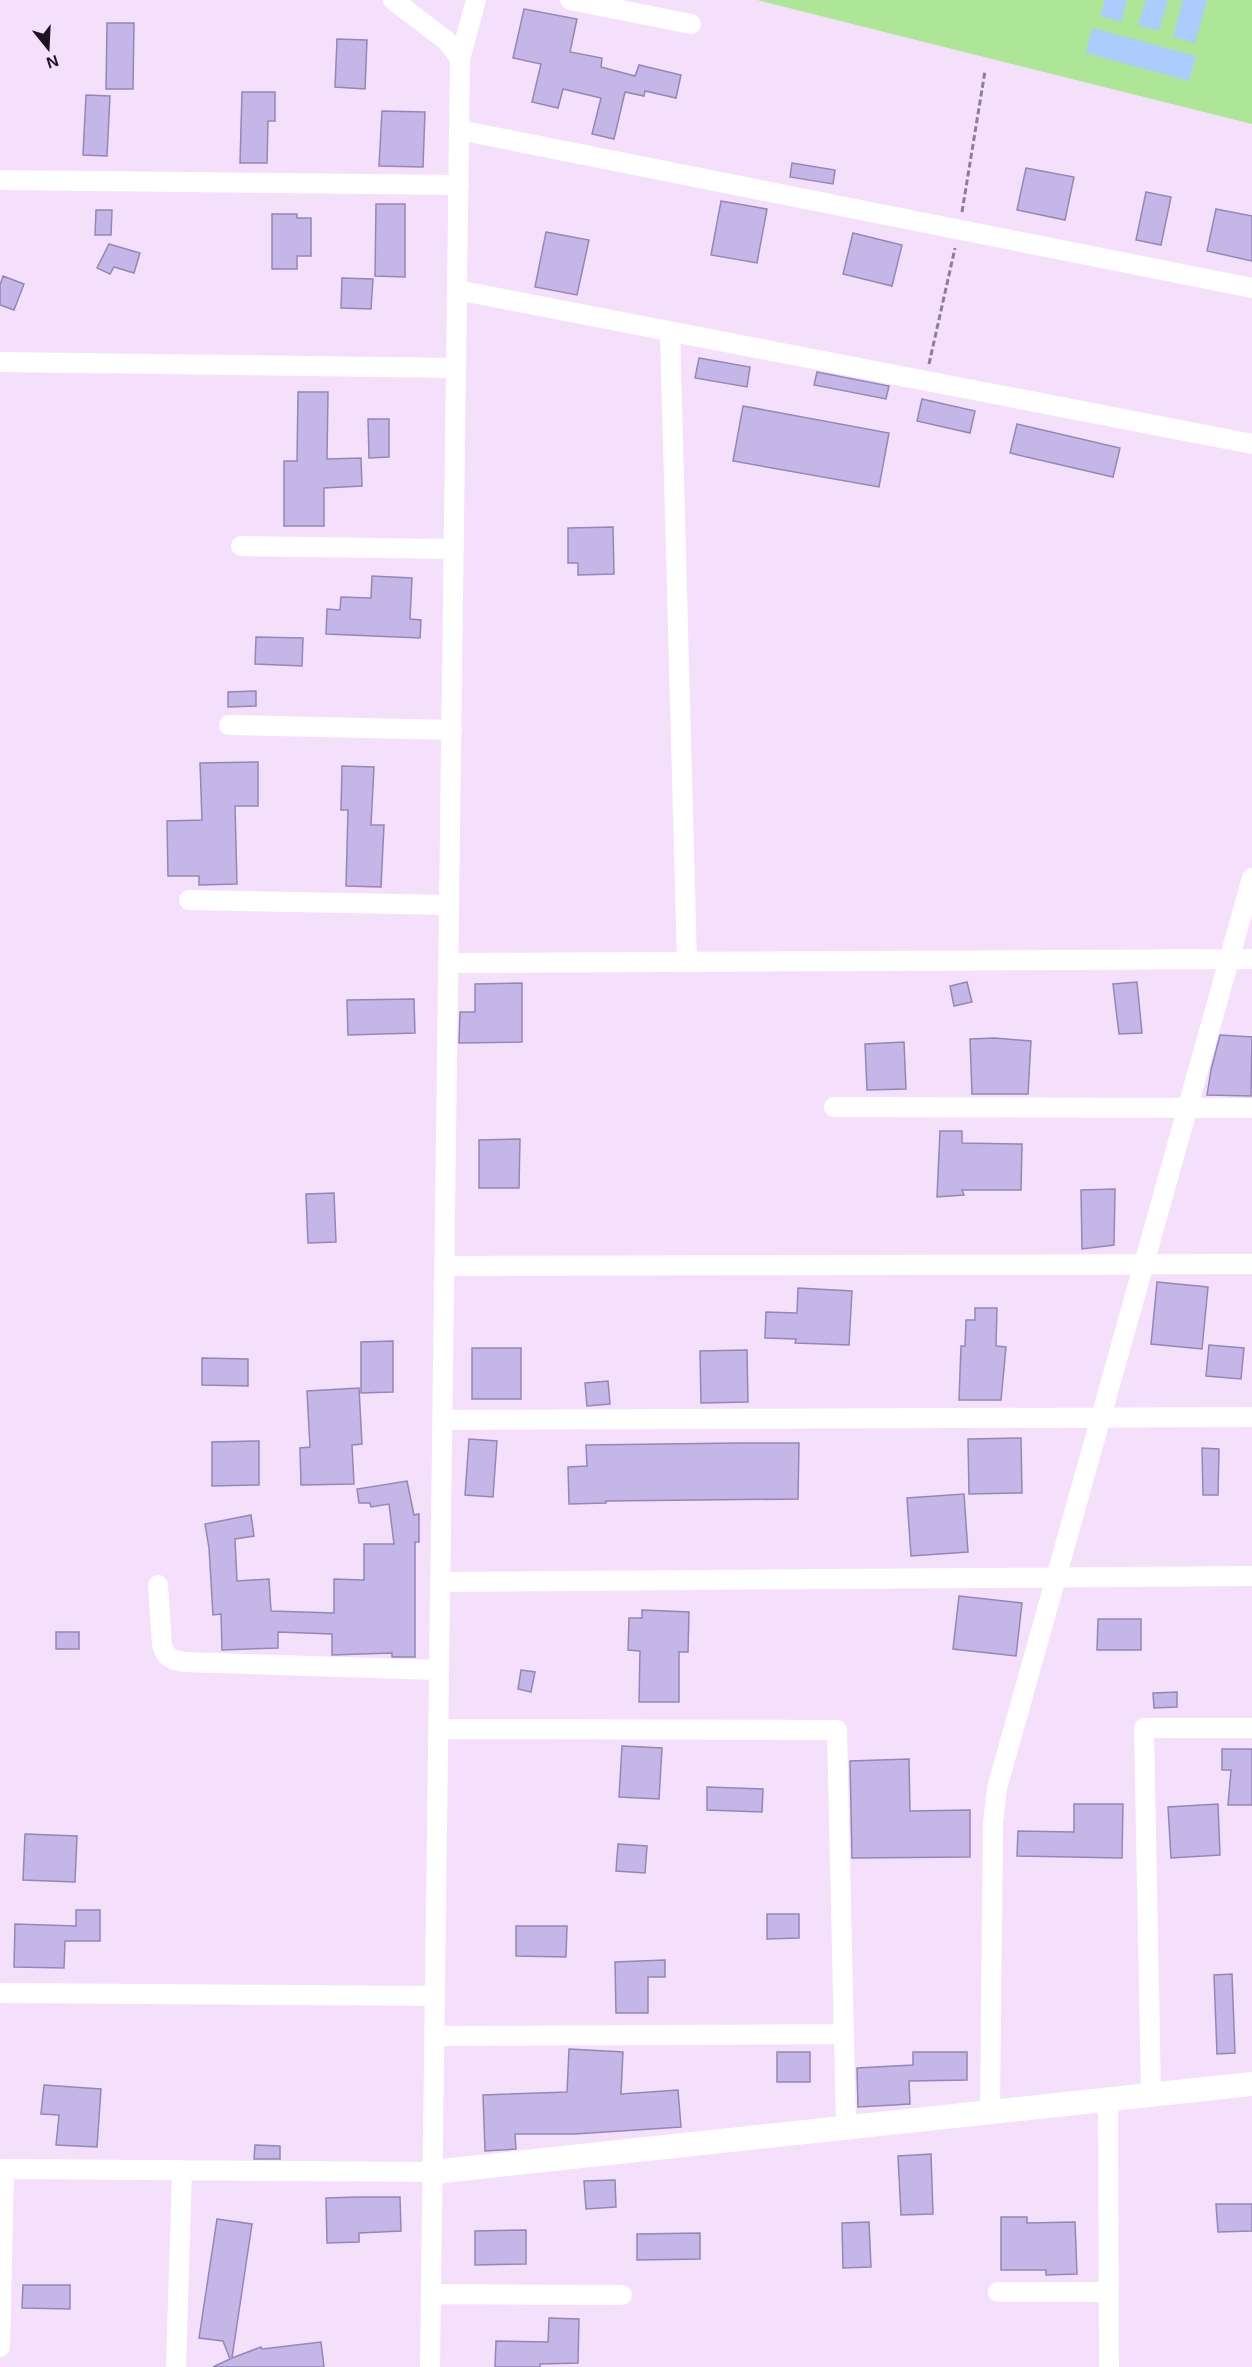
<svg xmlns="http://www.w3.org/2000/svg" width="1252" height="2367" viewBox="0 0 1252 2367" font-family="Arial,sans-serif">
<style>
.green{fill:#ade696}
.water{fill:#abccfc}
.building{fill:#c4b7e8;stroke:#9487b7;stroke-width:1.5}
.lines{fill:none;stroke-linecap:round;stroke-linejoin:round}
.path{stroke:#8e7d94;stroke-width:3;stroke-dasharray:6 3;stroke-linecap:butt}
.minor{stroke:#fff;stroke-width:20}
.tertiary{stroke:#fff;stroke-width:24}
</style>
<rect width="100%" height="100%" fill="#f5e0fc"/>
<!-- green -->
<path class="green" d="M 757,0 L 1252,0 L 1252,124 Z"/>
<!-- water -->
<path class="water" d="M 1105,0 L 1127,0 L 1121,22 L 1100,16 Z
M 1146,0 L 1168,0 L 1159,31 L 1138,25 Z
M 1183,0 L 1207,0 L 1195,43 L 1173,37 Z
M 1092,28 L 1196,56 L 1189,81 L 1086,53 Z"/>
<!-- building -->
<path class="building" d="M 524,9 L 577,19 L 570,52 L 602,58 L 601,67 L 635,76 L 639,65 L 681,75 L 676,98 L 645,91 L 644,96 L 625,92 L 614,139 L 592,134 L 601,98 L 563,89 L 558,108 L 532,102 L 541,64 L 513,58 Z
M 107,23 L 134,23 L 133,89 L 106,89 Z
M 337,39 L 367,40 L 365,89 L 335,87 Z
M 242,92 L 275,92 L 275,121 L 268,121 L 267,163 L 240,163 Z
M 86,95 L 110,96 L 107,156 L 83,155 Z
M 382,111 L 425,112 L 423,167 L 379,166 Z
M 792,163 L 835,170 L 833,184 L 790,177 Z
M 1026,168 L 1074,177 L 1065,220 L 1017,210 Z
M 1146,192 L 1171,197 L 1161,245 L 1136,240 Z
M 721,201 L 767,209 L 757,263 L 711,255 Z
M 376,204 L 405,204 L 405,277 L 375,276 Z
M 1216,209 L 1252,216 L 1252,261 L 1207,251 Z
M 96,210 L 112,210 L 111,235 L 95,235 Z
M 272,214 L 297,214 L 297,218 L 311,218 L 311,256 L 297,256 L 297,269 L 272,269 Z
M 546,232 L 589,240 L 577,295 L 535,287 Z
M 853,233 L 902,245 L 892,286 L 843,274 Z
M 109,244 L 140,253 L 134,273 L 114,267 L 110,274 L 97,268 Z
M 3,276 L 24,284 L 14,310 L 0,305 L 0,285 Z
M 342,278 L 373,279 L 371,309 L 341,308 Z
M 699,358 L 750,367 L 747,387 L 695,378 Z
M 817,372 L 889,386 L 886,399 L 814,385 Z
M 298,392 L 328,392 L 327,459 L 361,458 L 362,486 L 324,488 L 324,526 L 284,526 L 284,461 L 297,461 Z
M 922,399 L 975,411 L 970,433 L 917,421 Z
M 743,406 L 889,433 L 879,487 L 733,461 Z
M 368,419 L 389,419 L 389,457 L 369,458 Z
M 1017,424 L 1120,448 L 1113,477 L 1010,453 Z
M 613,527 L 614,574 L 578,575 L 578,563 L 568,563 L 568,528 Z
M 372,576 L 412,578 L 410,619 L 421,620 L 420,638 L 326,634 L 327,609 L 340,610 L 341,597 L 371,598 Z
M 256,637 L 303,638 L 302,666 L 255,664 Z
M 256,691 L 256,706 L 228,707 L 228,692 Z
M 258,762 L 258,806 L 235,806 L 237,884 L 199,885 L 199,876 L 168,876 L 167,821 L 202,820 L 200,763 Z
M 342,766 L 374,767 L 371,825 L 384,825 L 381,887 L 346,886 L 348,810 L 341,810 Z
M 967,982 L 972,1002 L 954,1006 L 950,986 Z
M 1137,982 L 1142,1033 L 1119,1034 L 1113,984 Z
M 522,983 L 522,1042 L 459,1043 L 460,1012 L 475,1012 L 475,984 Z
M 414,999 L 415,1033 L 348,1035 L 347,1000 Z
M 1220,1035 L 1252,1037 L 1251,1096 L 1207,1095 L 1211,1070 Z
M 995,1038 L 1031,1041 L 1028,1094 L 972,1094 L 970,1039 Z
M 904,1042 L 906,1089 L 867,1090 L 865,1044 Z
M 940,1131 L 962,1131 L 962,1143 L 1022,1144 L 1021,1190 L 962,1190 L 964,1195 L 937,1197 Z
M 520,1139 L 519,1188 L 479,1188 L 479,1140 Z
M 1115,1189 L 1114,1245 L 1082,1249 L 1081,1190 Z
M 334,1193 L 336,1242 L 308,1243 L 306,1194 Z
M 1157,1282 L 1208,1287 L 1202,1349 L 1151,1344 Z
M 798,1288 L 852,1291 L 849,1345 L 795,1343 L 796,1339 L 765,1338 L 766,1312 L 797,1313 Z
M 975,1308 L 997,1308 L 996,1346 L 1006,1347 L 1001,1400 L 959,1400 L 961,1346 L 965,1346 L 966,1320 L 975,1320 Z
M 393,1341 L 393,1392 L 361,1393 L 361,1342 Z
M 1209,1345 L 1244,1348 L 1241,1379 L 1206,1376 Z
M 472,1348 L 521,1348 L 521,1399 L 472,1399 Z
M 747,1350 L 748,1402 L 701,1403 L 700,1351 Z
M 202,1358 L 248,1359 L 248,1386 L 202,1385 Z
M 608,1381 L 610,1404 L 587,1406 L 585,1383 Z
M 359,1388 L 362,1444 L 352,1445 L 354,1484 L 301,1485 L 300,1448 L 310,1447 L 307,1391 Z
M 1021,1438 L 1022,1493 L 969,1494 L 968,1439 Z
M 469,1439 L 497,1441 L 493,1497 L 465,1495 Z
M 259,1441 L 259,1485 L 212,1486 L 212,1442 Z
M 739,1443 L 799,1443 L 798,1499 L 606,1501 L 606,1503 L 569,1504 L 568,1467 L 587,1466 L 586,1445 Z
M 1202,1448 L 1219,1449 L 1218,1495 L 1203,1495 Z
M 407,1481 L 414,1515 L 419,1514 L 419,1542 L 415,1542 L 415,1657 L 392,1657 L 392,1653 L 332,1655 L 332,1634 L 278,1632 L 278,1648 L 222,1650 L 221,1614 L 213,1615 L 209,1548 L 205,1524 L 251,1515 L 254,1536 L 235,1539 L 237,1581 L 269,1579 L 271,1611 L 334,1613 L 334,1579 L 364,1580 L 364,1544 L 394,1544 L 389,1504 L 371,1507 L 370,1503 L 359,1503 L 357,1489 Z
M 964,1494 L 968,1552 L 911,1556 L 907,1498 Z
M 959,1596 L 1022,1603 L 1016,1656 L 953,1649 Z
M 642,1610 L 689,1612 L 688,1652 L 679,1652 L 679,1702 L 639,1702 L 640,1651 L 628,1650 L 629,1618 L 642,1618 Z
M 1098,1619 L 1141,1619 L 1141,1650 L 1097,1650 Z
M 56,1632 L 79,1632 L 79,1649 L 56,1649 Z
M 521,1670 L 535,1672 L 531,1692 L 518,1689 Z
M 1177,1692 L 1177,1707 L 1154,1708 L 1153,1693 Z
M 622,1746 L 662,1748 L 659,1799 L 619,1797 Z
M 1222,1749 L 1252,1749 L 1252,1805 L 1228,1805 L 1231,1770 L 1222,1770 Z
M 909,1759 L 910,1811 L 970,1810 L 970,1857 L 852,1858 L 850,1761 Z
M 707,1787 L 763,1789 L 762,1812 L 707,1810 Z
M 1074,1804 L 1123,1804 L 1122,1858 L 1017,1856 L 1018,1831 L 1074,1832 Z
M 1218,1804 L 1220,1855 L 1171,1858 L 1168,1807 Z
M 25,1834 L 77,1836 L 75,1882 L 23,1880 Z
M 618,1844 L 647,1846 L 645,1873 L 616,1871 Z
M 76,1910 L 100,1910 L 100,1941 L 65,1941 L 64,1968 L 14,1967 L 15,1924 L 76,1926 Z
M 767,1914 L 799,1914 L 799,1938 L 767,1939 Z
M 516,1926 L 567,1926 L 566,1957 L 516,1956 Z
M 665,1960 L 665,1977 L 648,1977 L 648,2013 L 616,2013 L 615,1962 Z
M 1232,1974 L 1235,2053 L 1217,2054 L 1214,1975 Z
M 569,2049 L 623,2052 L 621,2094 L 678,2090 L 681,2127 L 575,2134 L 515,2134 L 516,2149 L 485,2151 L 483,2095 L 567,2092 Z
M 777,2052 L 810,2052 L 810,2082 L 777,2082 Z
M 913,2052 L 967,2052 L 967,2080 L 909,2081 L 910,2104 L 858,2107 L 857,2068 L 913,2065 Z
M 44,2085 L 101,2089 L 97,2147 L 56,2145 L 59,2115 L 41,2114 Z
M 255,2145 L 280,2146 L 280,2159 L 254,2159 Z
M 931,2154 L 933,2214 L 901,2215 L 898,2156 Z
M 615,2180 L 616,2207 L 586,2209 L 584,2181 Z
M 358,2197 L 400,2197 L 401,2231 L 359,2233 L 359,2242 L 327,2243 L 326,2198 Z
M 1216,2204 L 1252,2204 L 1252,2231 L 1218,2232 Z
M 1001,2217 L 1027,2217 L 1027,2223 L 1075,2222 L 1077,2274 L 1046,2275 L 1046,2270 L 1001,2270 Z
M 217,2219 L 252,2224 L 232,2358 L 261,2347 L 262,2349 L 321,2342 L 324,2367 L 213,2367 L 230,2359 L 223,2341 L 199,2338 Z
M 869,2222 L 871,2267 L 843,2268 L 842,2223 Z
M 526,2230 L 526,2264 L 475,2265 L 475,2231 Z
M 700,2233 L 700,2259 L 637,2260 L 637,2234 Z
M 23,2285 L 70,2285 L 70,2309 L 22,2308 Z
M 549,2318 L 579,2319 L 578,2363 L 540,2364 L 540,2367 L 495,2367 L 496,2341 L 548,2342 Z"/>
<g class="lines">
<!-- path -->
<path class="path" d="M 962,212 L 985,71
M 929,364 L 955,248"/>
<!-- minor -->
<path class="minor" d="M 393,0 L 447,41 L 460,59
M 570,0 L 691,24
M 459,130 L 1252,288
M 0,180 L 459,185
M 457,290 L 1252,444
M 670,331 L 687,962
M 0,362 L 456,368
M 241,546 L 454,549
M 229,725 L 452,730
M 189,900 L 449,905
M 449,963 L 1252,959
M 834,1107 L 1252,1108
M 445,1266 L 1252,1264
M 443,1420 L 1252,1417
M 440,1582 L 1252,1576
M 158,1585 L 162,1645 C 166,1658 172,1660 184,1662 L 439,1670
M 439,1729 L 837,1730 L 846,2127
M 0,1993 L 435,1996
M 435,2036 L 844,2034
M 1151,2094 L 1144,1728 L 1252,1728
M 1108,2099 L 1109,2367
M 990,2112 L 993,1823 L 997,1788 L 1252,878
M 0,2169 L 433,2172
M 998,2292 L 1109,2292
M 431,2294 L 622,2295
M 0,2347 L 4,2169
M 176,2367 L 182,2170
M 430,2367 L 460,59 L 476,0"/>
<!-- tertiary -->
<path class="tertiary" d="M 433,2172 L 1252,2084"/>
</g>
<!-- north arrow -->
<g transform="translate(48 48) rotate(162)" stroke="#f5e0fc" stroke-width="4.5" paint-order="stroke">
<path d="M0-4.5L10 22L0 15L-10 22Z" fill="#1f1323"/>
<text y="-9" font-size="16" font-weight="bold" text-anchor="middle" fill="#1f1323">N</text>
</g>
</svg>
